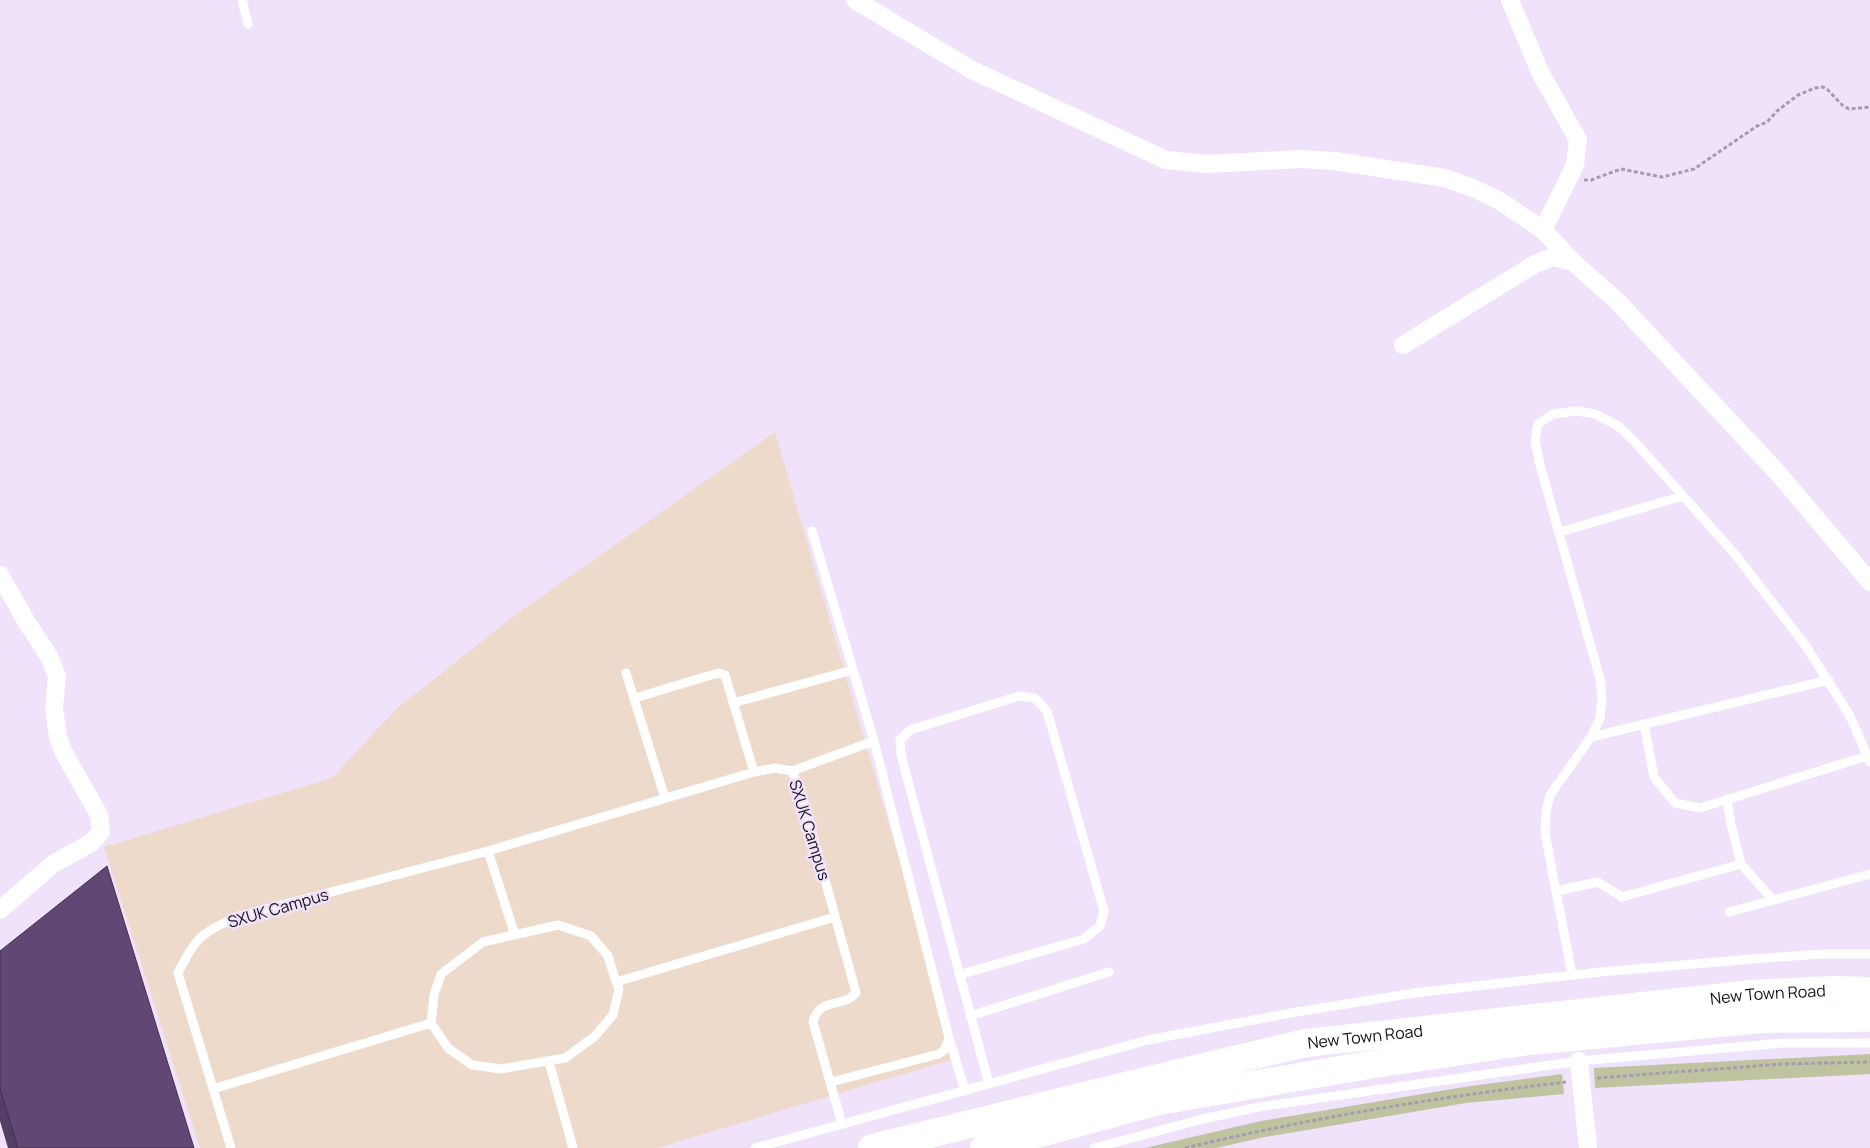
<svg xmlns="http://www.w3.org/2000/svg" width="1870" height="1148" viewBox="0 0 1870 1148" font-family="Manrope,sans-serif">
<style>
.education{fill:#eedacb}
.green{fill:#c0c3a0}
.lines{fill:none;stroke-linecap:round;stroke-linejoin:round}
.path{stroke:#a69baf;stroke-width:3;stroke-dasharray:4 2.5;stroke-linecap:butt}
.lane{stroke:#fff;stroke-width:9}
.street{stroke:#fff;stroke-width:18}
.primary{stroke:#fff;stroke-width:28}
.wall{fill:#533e64}
.building{fill:#614874;stroke:#443251}
.labels{text-anchor:middle;dominant-baseline:central;stroke-width:5;stroke-linejoin:round;paint-order:stroke}
.street-label{font-size:16px;fill:#141018;stroke:#f0e2fb}
</style>
<rect width="100%" height="100%" fill="#f0e2fb"/>
<!-- education -->
<path class="education" d="M 775,432 L 957,1058 L 657,1148 L 200,1148 L 104,847 L 332,778 L 396,709 L 514,616 Z"/>
<!-- green -->
<path class="green" d="M 1870,1054 L 1870,1074 L 1595,1088 L 1594,1068 Z
M 1562,1074 L 1564,1094 L 1466,1103 L 1265,1137 L 1216,1148 L 1145,1148 L 1261,1121 L 1464,1087 Z"/>
<g class="lines">
<!-- path -->
<path class="path" d="M 1584,180 L 1591,180 L 1621,169 L 1662,177 L 1694,169 L 1757,126 L 1767,122 L 1777,111 L 1798,95 L 1815,88 L 1823,87 L 1828,90 L 1842,105 L 1849,109 L 1870,107
M 1597,1078 L 1783,1064 L 1870,1062
M 1185,1148 C 1310,1118 1438,1097 1566,1082"/>
<!-- lane -->
<path class="lane" d="M 242,0 L 248,24
M 812,531 L 874,741 L 949,1038 L 945,1049 L 939,1054 L 831,1082
M 1560,532 L 1683,496
M 626,673 L 665,798
M 635,698 L 718,673 L 725,675 L 754,772
M 733,703 L 853,670
M 1644,724 L 1654,777 L 1675,803 L 1700,808 L 1867,756
M 1591,737 L 1829,680
M 792,771 L 874,741
M 1727,799 L 1731,824 L 1741,864 L 1773,900
M 488,851 L 754,772 L 775,768 L 792,771 L 802,796 L 855,989 L 856,993 C 842,1009 820,996 813,1022 L 842,1124
M 1556,891 L 1598,882 L 1622,897 L 1741,864
M 1729,912 L 1870,874
M 558,925 L 591,936 L 608,956 L 616,982 L 619,989 L 613,1015 L 594,1037 L 565,1058 L 501,1069 L 472,1065 L 448,1048 L 431,1023 L 434,995 L 441,974 L 483,942 Z
M 959,975 L 1084,939 L 1100,926 L 1104,911 L 1047,711 L 1035,698 L 1019,696 L 910,730 L 900,740 L 901,755 L 989,1084
M 1572,975 L 1545,833 L 1546,811 L 1550,795 L 1591,737 L 1600,718 L 1602,698 L 1600,679 L 1540,465 L 1535,441 L 1538,424 L 1553,414 L 1577,411 L 1595,414 L 1617,425 L 1634,441 L 1734,553 L 1806,646 L 1850,716 L 1870,762
M 616,982 L 835,917
M 970,1016 L 1109,972
M 949,1038 L 965,1091
M 549,1062 L 573,1148
M 213,1089 L 431,1023
M 231,1148 L 178,973 C 196,936 202,933 239,916 L 488,851 L 515,935
M 755,1148 L 1148,1040 L 1285,1014 L 1414,993 L 1600,972 L 1765,958 L 1823,954 L 1870,954
M 1094,1148 L 1203,1119 L 1258,1107 L 1579,1061 L 1783,1043 L 1870,1043"/>
<!-- street -->
<path class="street" d="M 855,0 L 972,70 L 1166,160 L 1207,164 L 1301,159 L 1334,161 L 1445,178 L 1473,188 L 1500,201 L 1543,230 L 1573,262
M 1510,0 L 1540,72 L 1578,140 L 1575,165 L 1543,230
M 1403,345 L 1535,264 L 1553,257 L 1573,262 L 1617,301 L 1777,472 L 1870,582
M 0,575 L 26,621 L 50,658 L 57,676 L 54,708 L 58,737 L 63,751 L 99,815 L 101,832 L 91,843 L 53,864 L 0,910
M 1579,1061 L 1588,1148"/>
<!-- primary -->
<g class="primary">
<path id="s1" d="M 872,1148 L 1203,1067 L 1306,1043 L 1752,994 L 1833,990 L 1870,991"/>
<path d="M 984,1148 L 1159,1101 L 1368,1065 L 1529,1041 L 1762,1019 L 1870,1018"/>
</g>
</g>
<!-- wall -->
<path class="wall" d="M 0,951 L 194,1148 L 8,1148 L 0,1121 Z"/>
<!-- building -->
<path class="building" d="M 107,866 L 194,1148 L 18,1148 L 0,1088 L 0,951 Z"/>
<g class="labels">
<!-- street labels -->
<g class="street-label">
<text transform="translate(810 830) rotate(73)">SXUK Campus</text>
<text transform="translate(278 908) rotate(-16)">SXUK Campus</text>
<text stroke="none"><textPath href="#s1" startOffset="911">New Town Road</textPath></text>
<text stroke="none"><textPath href="#s1" startOffset="506">New Town Road</textPath></text>
</g>
</g>
</svg>
